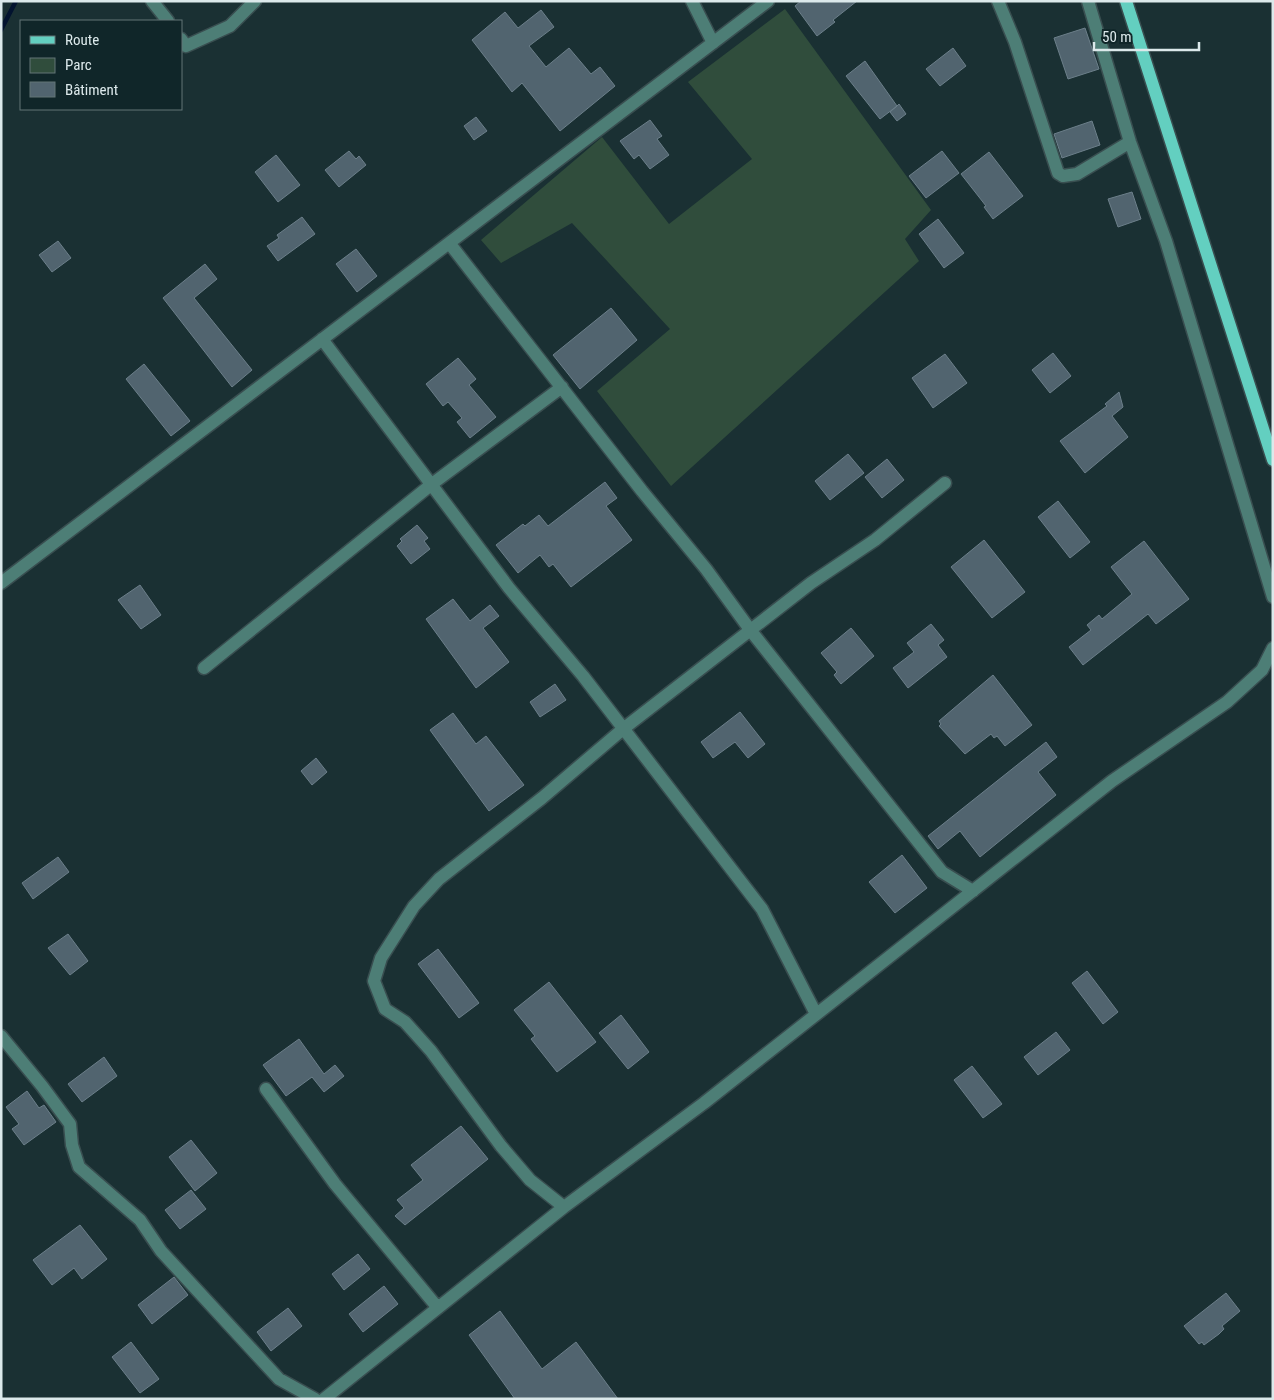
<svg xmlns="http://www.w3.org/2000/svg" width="1274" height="1400" viewBox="0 0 1274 1400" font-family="'Roboto Condensed',sans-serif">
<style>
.green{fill:#304d3c}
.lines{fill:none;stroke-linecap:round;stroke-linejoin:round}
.stream{stroke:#02132f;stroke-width:4.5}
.building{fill:#51646f;stroke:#6c7f8a}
.minor-casing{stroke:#394e50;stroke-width:15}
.major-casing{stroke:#394e50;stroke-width:15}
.minor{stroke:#4d7e76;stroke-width:12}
.major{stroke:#63cfc0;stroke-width:12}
</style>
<rect width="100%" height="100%" fill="#1a3033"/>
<!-- green -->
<path class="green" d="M 785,9 L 931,210 L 905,239 L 919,261 L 671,486 L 597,391 L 670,329 L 572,223 L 501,263 L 481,240 L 602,137 L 669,224 L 752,159 L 688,82 Z"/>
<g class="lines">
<!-- stream -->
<path class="stream" d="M 1,30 L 16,1"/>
</g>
<!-- building -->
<path class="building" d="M 801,1 L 857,1 L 833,20 L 835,22 L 817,36 L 795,6 Z
M 541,10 L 554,27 L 529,46 L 546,67 L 569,48 L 591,74 L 600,67 L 615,86 L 560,131 L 522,83 L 512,92 L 472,40 L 505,12 L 518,28 Z
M 1085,28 L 1099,69 L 1068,79 L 1054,38 Z
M 953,48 L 966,66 L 940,86 L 926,69 Z
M 865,61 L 897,106 L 899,104 L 906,114 L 897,121 L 890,112 L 897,106 L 880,119 L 846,76 Z
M 476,117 L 487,131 L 474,140 L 464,126 Z
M 650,120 L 662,136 L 657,139 L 669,155 L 650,169 L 639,155 L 634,159 L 620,141 Z
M 1092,121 L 1100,145 L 1062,158 L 1054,134 Z
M 349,151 L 356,159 L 359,156 L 366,165 L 339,187 L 325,170 Z
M 942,151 L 959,173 L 926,198 L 909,176 Z
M 989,152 L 1023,196 L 993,219 L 984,207 L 986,206 L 961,174 Z
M 276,155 L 300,185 L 278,202 L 255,172 Z
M 1132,192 L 1141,219 L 1118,227 L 1108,199 Z
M 302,217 L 315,234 L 278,261 L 267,246 L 279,238 L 277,235 Z
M 938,219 L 964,253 L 944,268 L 919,234 Z
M 58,241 L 71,258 L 52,272 L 39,255 Z
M 356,249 L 377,276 L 357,292 L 336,264 Z
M 205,264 L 217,279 L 194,298 L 252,370 L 232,387 L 163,298 Z
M 611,308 L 637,340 L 580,389 L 553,355 Z
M 1053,353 L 1071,376 L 1050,393 L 1032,370 Z
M 945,354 L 967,383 L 933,408 L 912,378 Z
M 458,358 L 476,379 L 469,385 L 496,417 L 470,438 L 457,422 L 462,418 L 448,402 L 443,406 L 426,384 Z
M 144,364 L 190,421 L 171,436 L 126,379 Z
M 1119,392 L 1123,407 L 1112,416 L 1128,437 L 1085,473 L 1060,441 L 1107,406 L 1105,404 Z
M 848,454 L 864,473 L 830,500 L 815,481 Z
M 887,459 L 904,480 L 882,498 L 865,477 Z
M 605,482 L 617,498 L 606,506 L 632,540 L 571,587 L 553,564 L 549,567 L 540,555 L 518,573 L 496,545 L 523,524 L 525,526 L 539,515 L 548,526 Z
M 1058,501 L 1090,542 L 1070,558 L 1038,517 Z
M 417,525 L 428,538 L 424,541 L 430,549 L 411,564 L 397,546 L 402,541 L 400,539 Z
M 984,540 L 1025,592 L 992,618 L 951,567 Z
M 1144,541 L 1189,599 L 1156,624 L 1148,614 L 1083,665 L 1069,647 L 1091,630 L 1087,625 L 1099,615 L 1102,619 L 1132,594 L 1111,567 Z
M 140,585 L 161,615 L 141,629 L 118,600 Z
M 453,599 L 470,621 L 490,605 L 499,616 L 483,628 L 509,662 L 476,688 L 426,619 Z
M 931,624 L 944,640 L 938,645 L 947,657 L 908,688 L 893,668 L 914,652 L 907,643 Z
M 851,628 L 874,656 L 841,684 L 834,675 L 837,672 L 821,653 Z
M 993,675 L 1032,725 L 1005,746 L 997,736 L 994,738 L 991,734 L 965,754 L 939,726 L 941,724 L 939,721 Z
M 555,684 L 566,700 L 540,717 L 530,702 Z
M 740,712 L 765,744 L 748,758 L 735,742 L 713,758 L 701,742 Z
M 453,713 L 476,744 L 486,736 L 524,785 L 489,811 L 430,730 Z
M 1046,742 L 1057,757 L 1038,772 L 1056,795 L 980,857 L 960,831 L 938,849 L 928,836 Z
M 316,758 L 327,772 L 312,785 L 301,771 Z
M 902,855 L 927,888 L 895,913 L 869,882 Z
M 58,857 L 69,872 L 33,899 L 22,883 Z
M 68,934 L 88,961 L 70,975 L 48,948 Z
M 438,949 L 479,1003 L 459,1018 L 418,964 Z
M 1087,971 L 1118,1012 L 1103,1024 L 1072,983 Z
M 549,982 L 596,1042 L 557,1072 L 531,1039 L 535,1036 L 514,1010 Z
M 621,1015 L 649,1052 L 628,1069 L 599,1033 Z
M 1056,1032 L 1070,1050 L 1038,1075 L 1024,1057 Z
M 299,1039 L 324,1074 L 335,1065 L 344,1076 L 324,1092 L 312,1077 L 286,1096 L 263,1065 Z
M 104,1057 L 117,1076 L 82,1102 L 68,1084 Z
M 972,1066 L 1002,1104 L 983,1118 L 954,1080 Z
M 27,1091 L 39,1108 L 44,1105 L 56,1122 L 24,1145 L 12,1129 L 19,1124 L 6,1107 Z
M 461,1126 L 488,1159 L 405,1225 L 395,1216 L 404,1208 L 397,1200 L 423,1180 L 411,1165 Z
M 191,1140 L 217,1173 L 195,1191 L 169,1157 Z
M 191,1190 L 206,1209 L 180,1229 L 165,1210 Z
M 80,1225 L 107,1259 L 82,1279 L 74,1268 L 52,1285 L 33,1260 Z
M 358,1254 L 370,1269 L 344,1290 L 332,1274 Z
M 174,1277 L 188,1295 L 152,1324 L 138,1305 Z
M 384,1286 L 398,1304 L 363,1332 L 349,1314 Z
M 1226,1293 L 1240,1311 L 1222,1326 L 1224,1329 L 1219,1334 L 1204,1345 L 1202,1342 L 1199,1344 L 1184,1326 Z
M 288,1308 L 302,1326 L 271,1351 L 257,1332 Z
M 500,1311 L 542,1369 L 576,1342 L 618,1399 L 515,1399 L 469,1335 Z
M 131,1342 L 159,1379 L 140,1393 L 112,1357 Z"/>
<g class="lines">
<defs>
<path id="minor" d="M 152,1 L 168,21
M 692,1 L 713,43
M 998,1 L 1015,42 L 1058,173 L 1063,176 L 1077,174 L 1130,142
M 1088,1 L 1130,142 L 1166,241 L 1273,597
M 181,39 L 186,46 L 230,26 L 255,1
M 450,244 L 642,491 L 706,569 L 751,631 L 942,872 L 973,891
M 322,339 L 509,588 L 583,676 L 762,909 L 816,1014
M 1,583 L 768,1
M 204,668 L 432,484 L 562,387
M 1,1036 L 42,1086 L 70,1124 L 72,1145 L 79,1167 L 140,1220 L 161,1251 L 279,1379 L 315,1399
M 266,1089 L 335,1184 L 438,1308
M 564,1207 L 530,1180 L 501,1146 L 431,1051 L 405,1022 L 385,1009 L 374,981 L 381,958 L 414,906 L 439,879 L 542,798 L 623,729 L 811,583 L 875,540 L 945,483
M 324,1399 L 564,1207 L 704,1103 L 1112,781 L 1227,702 L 1262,670 L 1273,648"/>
<path id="major" d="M 1126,1 L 1273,460"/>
</defs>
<!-- minor casing -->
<use href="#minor" class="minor-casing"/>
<!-- major casing -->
<use href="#major" class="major-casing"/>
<!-- minor -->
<use href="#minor" class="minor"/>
<!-- major -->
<use href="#major" class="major"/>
</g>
<!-- border -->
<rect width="1274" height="1400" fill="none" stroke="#dce9eb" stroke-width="5"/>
<!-- legend -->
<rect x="20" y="20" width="162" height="90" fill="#102629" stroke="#627477"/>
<rect x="30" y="36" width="25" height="8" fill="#63cfc0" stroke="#627477"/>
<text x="65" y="45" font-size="15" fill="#dce9eb">Route</text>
<rect x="30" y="58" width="25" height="15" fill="#304d3c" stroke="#627477"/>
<text x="65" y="70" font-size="15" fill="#dce9eb">Parc</text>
<rect x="30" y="82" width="25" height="15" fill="#51646f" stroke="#627477"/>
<text x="65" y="95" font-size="15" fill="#dce9eb">Bâtiment</text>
<!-- scale -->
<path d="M1094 42v8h105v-8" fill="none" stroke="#dce9eb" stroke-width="2.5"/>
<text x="1102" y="42" font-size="15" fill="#dce9eb" stroke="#102629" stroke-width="4" paint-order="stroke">50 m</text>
</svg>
